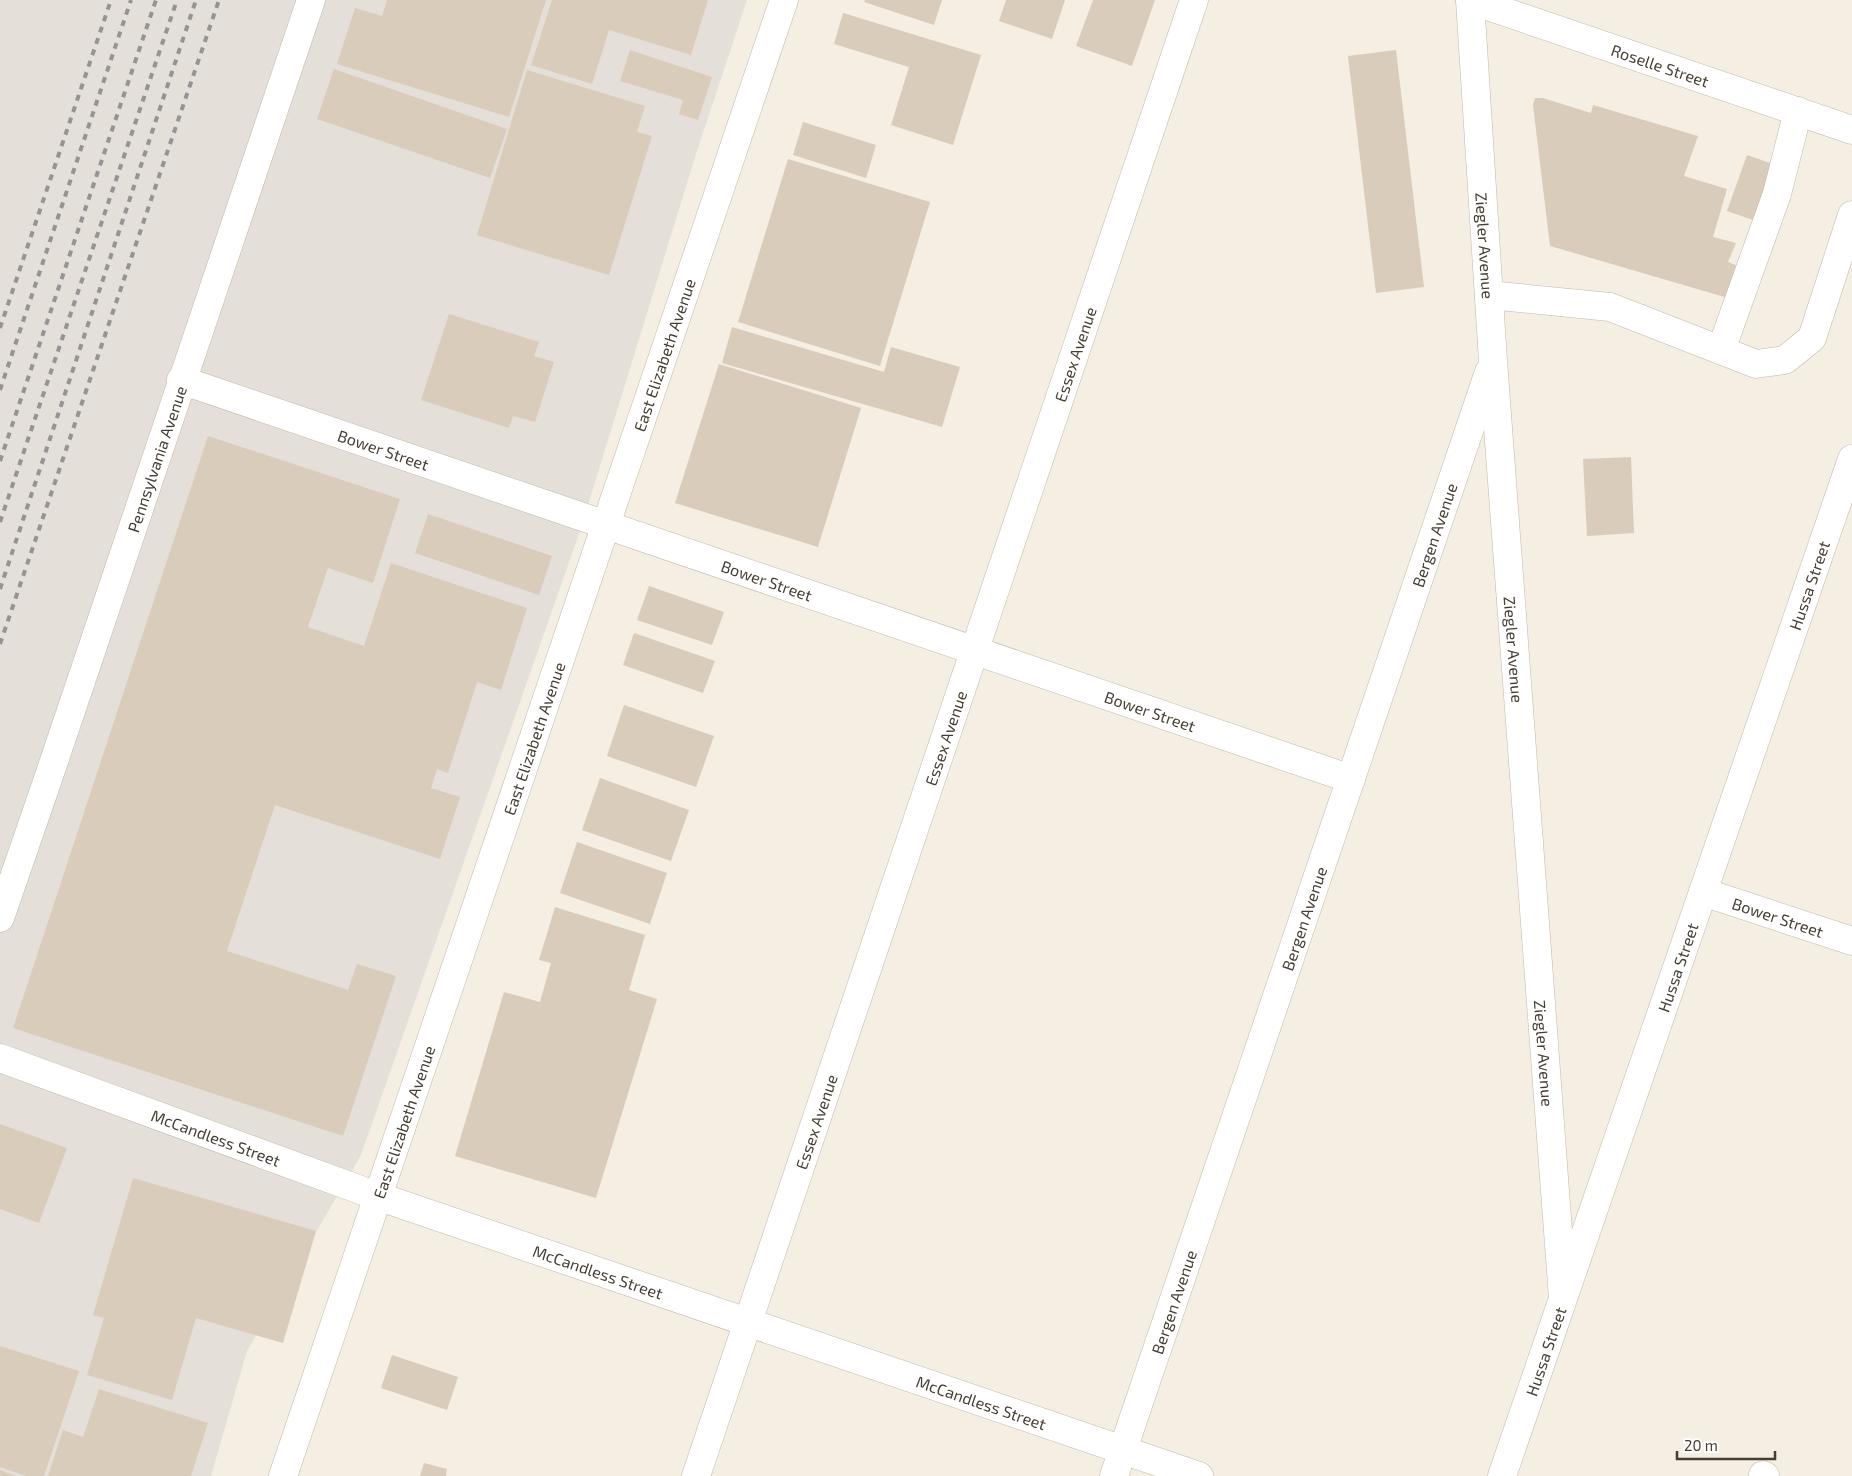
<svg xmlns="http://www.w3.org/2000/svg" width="1852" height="1476" viewBox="0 0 1852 1476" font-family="'Exo 2',sans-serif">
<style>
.industrial{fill:#e5dfd9}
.building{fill:#d9ccbb}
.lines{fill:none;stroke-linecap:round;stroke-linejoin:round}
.minor-casing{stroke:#c3b8a8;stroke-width:29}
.minor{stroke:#fff;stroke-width:28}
.rail{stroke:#949494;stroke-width:4;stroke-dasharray:6 6;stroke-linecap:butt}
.labels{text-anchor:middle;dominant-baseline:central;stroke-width:4.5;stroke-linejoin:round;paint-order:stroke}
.street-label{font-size:16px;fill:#463e33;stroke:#fff}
</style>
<rect width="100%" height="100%" fill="#f4eee3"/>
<!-- industrial -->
<path class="industrial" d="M 0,0 L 747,0 L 696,154 L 580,531 L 361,1155 L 247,1351 L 211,1476 L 0,1476 Z"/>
<!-- building -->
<path class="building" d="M 387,0 L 546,0 L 509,117 L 337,64 L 355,8 L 382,16 Z
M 552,0 L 708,0 L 691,55 L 609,30 L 592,84 L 531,65 Z
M 865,0 L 942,0 L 934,25 L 864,2 Z
M 1006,0 L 1065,0 L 1052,39 L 999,21 Z
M 1093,0 L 1155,0 L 1132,66 L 1076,46 Z
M 843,13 L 981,55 L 953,145 L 891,125 L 909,67 L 834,44 Z
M 630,50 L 712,77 L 698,120 L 679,114 L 683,100 L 620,81 Z
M 1396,50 L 1424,287 L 1376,293 L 1348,56 Z
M 334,69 L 507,129 L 490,178 L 317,119 Z
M 527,70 L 645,106 L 637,132 L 652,136 L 609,275 L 477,235 Z
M 1535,98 L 1543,98 L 1591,113 L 1593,105 L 1698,136 L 1684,176 L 1727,189 L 1713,237 L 1736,243 L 1728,262 L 1738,266 L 1728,298 L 1550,246 L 1533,105 Z
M 803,122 L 876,145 L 866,178 L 793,155 Z
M 1747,155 L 1776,165 L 1756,221 L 1727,211 Z
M 788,159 L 930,202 L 880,366 L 738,322 Z
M 449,314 L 539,342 L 534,356 L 554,362 L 535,422 L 513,416 L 509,428 L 421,400 Z
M 732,327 L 884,372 L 891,347 L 960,367 L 942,427 L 722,363 Z
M 719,364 L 861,408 L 818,547 L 675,503 Z
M 208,436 L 400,499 L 373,583 L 328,568 L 308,627 L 364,646 L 391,563 L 527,608 L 501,690 L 477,682 L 448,773 L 437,769 L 431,788 L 460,797 L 440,859 L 275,805 L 227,951 L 348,990 L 357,964 L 396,976 L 343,1136 L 13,1028 Z
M 1631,457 L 1634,533 L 1587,536 L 1583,459 Z
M 428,514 L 552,556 L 539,595 L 415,553 Z
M 649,586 L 724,612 L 712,645 L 637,620 Z
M 634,633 L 715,661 L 703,693 L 623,665 Z
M 624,705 L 714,736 L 696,787 L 607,756 Z
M 600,778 L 689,810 L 671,861 L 582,830 Z
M 577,842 L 667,873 L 650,924 L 560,893 Z
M 555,907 L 645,935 L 629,990 L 657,999 L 596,1198 L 455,1156 L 504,992 L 540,1002 L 551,963 L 539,960 Z
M 0,1124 L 67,1148 L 39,1223 L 0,1209 Z
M 133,1178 L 316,1231 L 283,1343 L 196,1318 L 172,1400 L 87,1375 L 104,1318 L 93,1315 Z
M 0,1346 L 79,1371 L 44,1476 L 26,1476 L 0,1467 Z
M 392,1355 L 458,1377 L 447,1410 L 381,1388 Z
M 99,1389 L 208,1423 L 191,1476 L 48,1476 L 63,1430 L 83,1437 Z
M 424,1463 L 447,1469 L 446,1476 L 420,1476 Z
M 0,1470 L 16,1476 L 0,1476 Z"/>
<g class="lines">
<defs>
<g id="minor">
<path id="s1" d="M 1470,0 L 1493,361 L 1563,1298"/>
<path id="s2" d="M 1470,0 L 1852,130"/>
<path d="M 1489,295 L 1610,307 L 1756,364 L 1785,360 L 1812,338 L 1852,215"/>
<path d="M 1721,350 L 1777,194 L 1798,111"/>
<path id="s3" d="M 181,380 L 1351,779"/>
<path id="s4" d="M 1703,892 L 1852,941"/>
<path id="s5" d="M 0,918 L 49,776 L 311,0"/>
<path id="s6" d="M 0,1058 L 377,1196 L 1199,1476"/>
<path d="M 1763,1475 L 1765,1476"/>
<path id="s7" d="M 283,1476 L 784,0"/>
<path id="s8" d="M 696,1476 L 1194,0"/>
<path id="s9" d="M 1114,1476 L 1489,372"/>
<path id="s10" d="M 1502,1476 L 1852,459"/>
</g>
</defs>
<!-- minor casing -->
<use href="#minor" class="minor-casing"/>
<!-- minor -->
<use href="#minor" class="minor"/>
<!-- rail -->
<path class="rail" d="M 0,328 L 111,0
M 0,390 L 131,0
M 0,461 L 156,0
M 0,522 L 177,0
M 0,589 L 196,0
M 0,644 L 219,0"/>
</g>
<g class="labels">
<!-- street labels -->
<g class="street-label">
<text stroke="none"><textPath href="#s2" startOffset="201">Roselle Street</textPath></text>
<text stroke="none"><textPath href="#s1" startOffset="246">Ziegler Avenue</textPath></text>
<text stroke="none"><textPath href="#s7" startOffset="1184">East Elizabeth Avenue</textPath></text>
<text stroke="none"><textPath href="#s8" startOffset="1184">Essex Avenue</textPath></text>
<text stroke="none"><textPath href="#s3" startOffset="214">Bower Street</textPath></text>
<text stroke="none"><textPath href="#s5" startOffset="485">Pennsylvania Avenue</textPath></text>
<text stroke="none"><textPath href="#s9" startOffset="994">Bergen Avenue</textPath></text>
<text stroke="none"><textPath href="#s3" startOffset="619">Bower Street</textPath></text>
<text stroke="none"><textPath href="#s10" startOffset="942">Hussa Street</textPath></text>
<text stroke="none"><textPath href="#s1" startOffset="651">Ziegler Avenue</textPath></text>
<text stroke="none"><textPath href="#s3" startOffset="1024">Bower Street</textPath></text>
<text stroke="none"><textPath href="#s7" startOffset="779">East Elizabeth Avenue</textPath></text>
<text stroke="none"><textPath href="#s8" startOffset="779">Essex Avenue</textPath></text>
<text stroke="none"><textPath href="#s4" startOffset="79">Bower Street</textPath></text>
<text stroke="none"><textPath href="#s9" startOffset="589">Bergen Avenue</textPath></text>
<text stroke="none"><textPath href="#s10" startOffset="538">Hussa Street</textPath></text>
<text stroke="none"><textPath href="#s1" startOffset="1056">Ziegler Avenue</textPath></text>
<text stroke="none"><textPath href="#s7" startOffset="374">East Elizabeth Avenue</textPath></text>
<text stroke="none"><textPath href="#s8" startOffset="374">Essex Avenue</textPath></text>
<text stroke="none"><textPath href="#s6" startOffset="230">McCandless Street</textPath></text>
<text stroke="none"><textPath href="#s6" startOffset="635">McCandless Street</textPath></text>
<text stroke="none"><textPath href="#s9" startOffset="184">Bergen Avenue</textPath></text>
<text stroke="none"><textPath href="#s10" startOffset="132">Hussa Street</textPath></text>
<text stroke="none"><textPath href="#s6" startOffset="1040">McCandless Street</textPath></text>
</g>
</g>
<!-- scale -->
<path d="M1677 1451v8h98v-8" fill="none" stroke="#463e33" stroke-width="2.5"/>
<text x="1684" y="1451" font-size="15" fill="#463e33" stroke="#ffffff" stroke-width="4" paint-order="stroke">20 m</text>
</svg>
